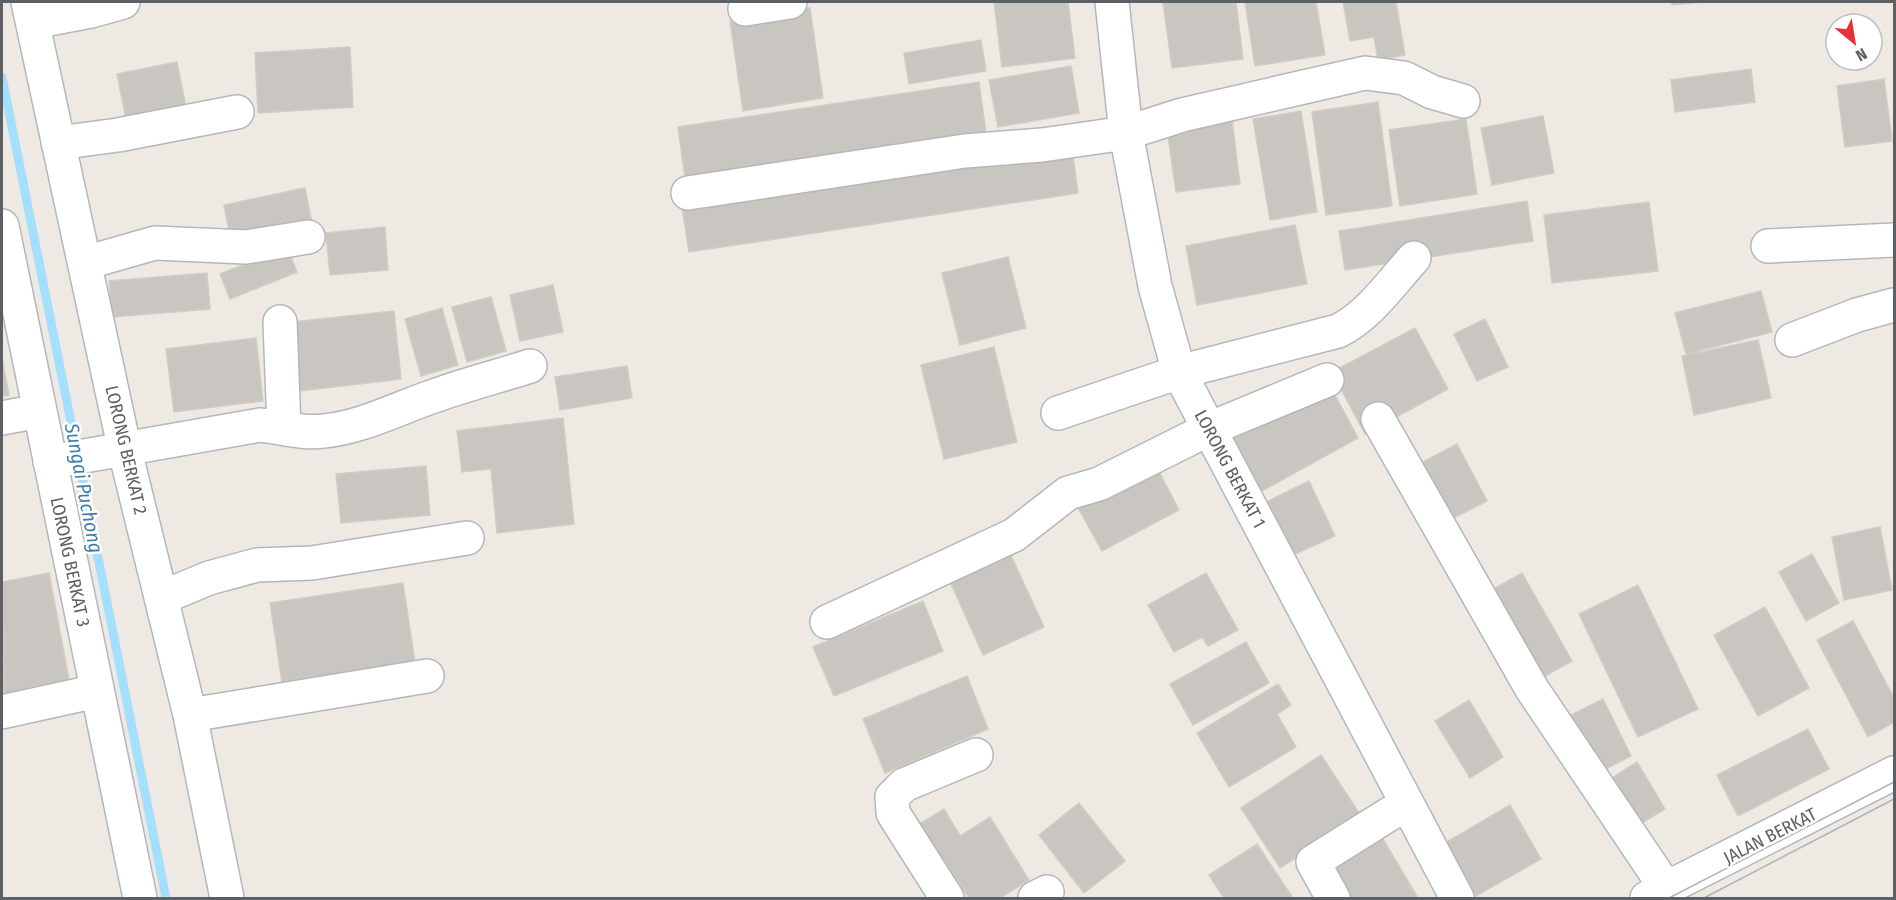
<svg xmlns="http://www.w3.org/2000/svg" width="1896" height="900" viewBox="0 0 1896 900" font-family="'Fira Sans Condensed',sans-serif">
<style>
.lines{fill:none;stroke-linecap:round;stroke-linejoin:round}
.stream{stroke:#a4e0fd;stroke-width:9}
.building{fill:#c9c5c1;stroke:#d2ccc2;stroke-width:1.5}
.minor-casing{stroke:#b4b7ba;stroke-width:36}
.minor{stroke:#fff;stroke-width:33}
.tram{stroke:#b2b3b4;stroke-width:1.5}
.labels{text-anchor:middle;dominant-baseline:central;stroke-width:5;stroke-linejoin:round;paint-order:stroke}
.street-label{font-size:18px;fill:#5b6064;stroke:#fff}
.water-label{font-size:20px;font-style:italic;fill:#3f7ca7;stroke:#fff}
</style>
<rect width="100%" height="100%" fill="#eeeae3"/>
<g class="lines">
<!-- stream -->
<path class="stream" d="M 2,77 L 166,898"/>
</g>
<!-- building -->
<path class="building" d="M 994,2 L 1068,2 L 1075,58 L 1002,67 Z
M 1163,2 L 1236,2 L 1243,59 L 1172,68 Z
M 1245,2 L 1316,2 L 1325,55 L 1255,66 Z
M 1343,2 L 1396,2 L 1405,55 L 1378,60 L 1374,37 L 1350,41 Z
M 1672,2 L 1703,2 L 1672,5 Z
M 810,8 L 823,98 L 743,111 L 730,21 Z
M 981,40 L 986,71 L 909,84 L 904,53 Z
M 350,47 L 353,107 L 258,113 L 255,53 Z
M 177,62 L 187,112 L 127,124 L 117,74 Z
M 1071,66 L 1079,113 L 998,127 L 989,80 Z
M 1751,69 L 1755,102 L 1675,112 L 1671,80 Z
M 1884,79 L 1892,141 L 1845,147 L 1837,86 Z
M 979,82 L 986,133 L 685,178 L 678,127 Z
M 1378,102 L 1392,206 L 1326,215 L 1312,112 Z
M 1301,111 L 1317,212 L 1270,220 L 1253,119 Z
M 1543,116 L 1554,173 L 1492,185 L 1481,128 Z
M 1466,119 L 1477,194 L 1400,206 L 1389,130 Z
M 1232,120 L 1240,184 L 1176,192 L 1167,129 Z
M 1071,142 L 1078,193 L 689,252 L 681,201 Z
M 305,188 L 312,224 L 231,241 L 224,205 Z
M 1527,201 L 1533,241 L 1345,270 L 1339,231 Z
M 1649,202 L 1658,271 L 1552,283 L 1544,215 Z
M 1295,225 L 1307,284 L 1197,305 L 1186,246 Z
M 385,227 L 388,270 L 330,275 L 326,233 Z
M 287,247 L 297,272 L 230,299 L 220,274 Z
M 1008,257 L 1026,328 L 960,345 L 942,273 Z
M 207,273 L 210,309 L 112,317 L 109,281 Z
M 553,285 L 563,332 L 520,341 L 510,295 Z
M 1761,291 L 1772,332 L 1686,354 L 1675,313 Z
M 491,297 L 506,351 L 467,362 L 452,307 Z
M 442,308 L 458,365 L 421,376 L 405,319 Z
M 394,311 L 401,379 L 291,392 L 283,323 Z
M 1485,319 L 1508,367 L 1477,381 L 1454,334 Z
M 1415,328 L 1448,389 L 1365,434 L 1332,372 Z
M 256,338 L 263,401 L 174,412 L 166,349 Z
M 1758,340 L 1771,398 L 1694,415 L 1682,356 Z
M 994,347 L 1017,442 L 944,459 L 921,365 Z
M 2,358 L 9,395 L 2,396 Z
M 627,366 L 632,398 L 560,410 L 555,377 Z
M 1328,382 L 1358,438 L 1262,491 L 1231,435 Z
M 563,418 L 574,524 L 497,533 L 491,469 L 462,472 L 457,431 Z
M 1457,444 L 1487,501 L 1430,530 L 1400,474 Z
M 1154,462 L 1179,510 L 1102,551 L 1076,504 Z
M 426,466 L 430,515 L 341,523 L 336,474 Z
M 1309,481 L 1335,536 L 1293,555 L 1268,501 Z
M 1880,527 L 1892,590 L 1844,600 L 1832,537 Z
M 1009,551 L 1044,627 L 983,655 L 949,579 Z
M 1812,554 L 1839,603 L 1806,621 L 1779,572 Z
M 49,573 L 70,685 L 4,698 L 2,582 Z
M 1206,573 L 1238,630 L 1208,646 L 1202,637 L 1174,652 L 1148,605 Z
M 1522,573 L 1572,661 L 1522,689 L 1472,601 Z
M 403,583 L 415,662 L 282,682 L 270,603 Z
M 1638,585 L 1698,709 L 1638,737 L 1579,614 Z
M 923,601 L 943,651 L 834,696 L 813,647 Z
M 1765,607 L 1809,688 L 1758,716 L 1714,635 Z
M 1853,621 L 1894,698 L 1894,722 L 1868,737 L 1817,640 Z
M 1246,642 L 1269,683 L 1193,725 L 1170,684 Z
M 967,676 L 988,729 L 885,773 L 863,719 Z
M 1278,684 L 1291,705 L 1277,714 L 1296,747 L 1229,787 L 1197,733 Z
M 1603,699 L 1631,756 L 1590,777 L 1561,720 Z
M 1469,700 L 1503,757 L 1470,778 L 1435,721 Z
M 1808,729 L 1829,769 L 1738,816 L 1717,775 Z
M 1321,755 L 1361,816 L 1280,868 L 1241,808 Z
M 1637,762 L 1665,809 L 1632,829 L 1604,783 Z
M 1079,803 L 1125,861 L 1084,893 L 1039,835 Z
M 1510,805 L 1541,859 L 1476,896 L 1445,843 Z
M 944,809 L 960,836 L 990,817 L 1029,880 L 1000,898 L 969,898 L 945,861 L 935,867 L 911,829 Z
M 1377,829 L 1418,898 L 1343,898 L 1322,861 Z
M 1257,844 L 1293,898 L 1224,898 L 1209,875 Z"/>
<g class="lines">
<defs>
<path id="minor" d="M 28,2 L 125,451 L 190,715 L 227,898
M 1112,2 L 1126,133 L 1155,286 L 1179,372 L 1457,898
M 745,9 L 790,2
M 33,22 L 91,11 L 123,2
M 58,143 L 118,135 L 237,112
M 688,193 L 965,151 L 1042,145 L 1126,133 L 1182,115 L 1365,73 L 1404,78 L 1432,92 L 1463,101
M 2,226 L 140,898
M 1768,246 L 1894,240
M 85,263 L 155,243 L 246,247 L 308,237
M 280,322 L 284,427
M 1792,340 L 1857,315 L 1894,305
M 1058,413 L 1179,372 L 1338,331 C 1369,316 1391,283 1414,258
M 2,418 L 39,411
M 1378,419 L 1532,689 L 1666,888
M 50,462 L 260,425 C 282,427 302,434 324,431 C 364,427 400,407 437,395 C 468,384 499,376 530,366
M 161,598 L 209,578 L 257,565 L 312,563 L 467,538
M 827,622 L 1014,535 L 1068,493 L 1099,484 L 1209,429 L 1327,380
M 2,712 L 97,691
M 190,715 L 427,676
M 947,898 L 893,813 L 892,797 L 904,785 L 976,755
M 1035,898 L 1047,892
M 1333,898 L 1313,862 L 1407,803
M 1647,898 L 1894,773"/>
</defs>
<!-- minor casing -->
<use href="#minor" class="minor-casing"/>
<!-- minor -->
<use href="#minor" class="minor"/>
<!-- tram -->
<path class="tram" d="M 1669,898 L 1894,782
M 1704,898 L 1894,799"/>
</g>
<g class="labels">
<!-- street labels -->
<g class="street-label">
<text transform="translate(126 450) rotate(77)">LORONG BERKAT 2</text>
<text transform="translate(1230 469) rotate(62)">LORONG BERKAT 1</text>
<text transform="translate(70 562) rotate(78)">LORONG BERKAT 3</text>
<text transform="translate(1770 836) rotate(-27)">JALAN BERKAT</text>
</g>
<!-- water labels -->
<g class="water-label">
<text transform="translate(84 488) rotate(79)">Sungai Puchong</text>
</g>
</g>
<!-- border -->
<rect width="1896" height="900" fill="none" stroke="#5b6064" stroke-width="6"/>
<!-- north arrow -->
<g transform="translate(1854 42) rotate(150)"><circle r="28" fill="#ffffff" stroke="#bdbfc1" stroke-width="1.5"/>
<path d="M0-4.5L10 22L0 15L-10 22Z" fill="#e63237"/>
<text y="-9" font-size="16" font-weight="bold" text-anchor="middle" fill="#5b6064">N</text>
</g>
</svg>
